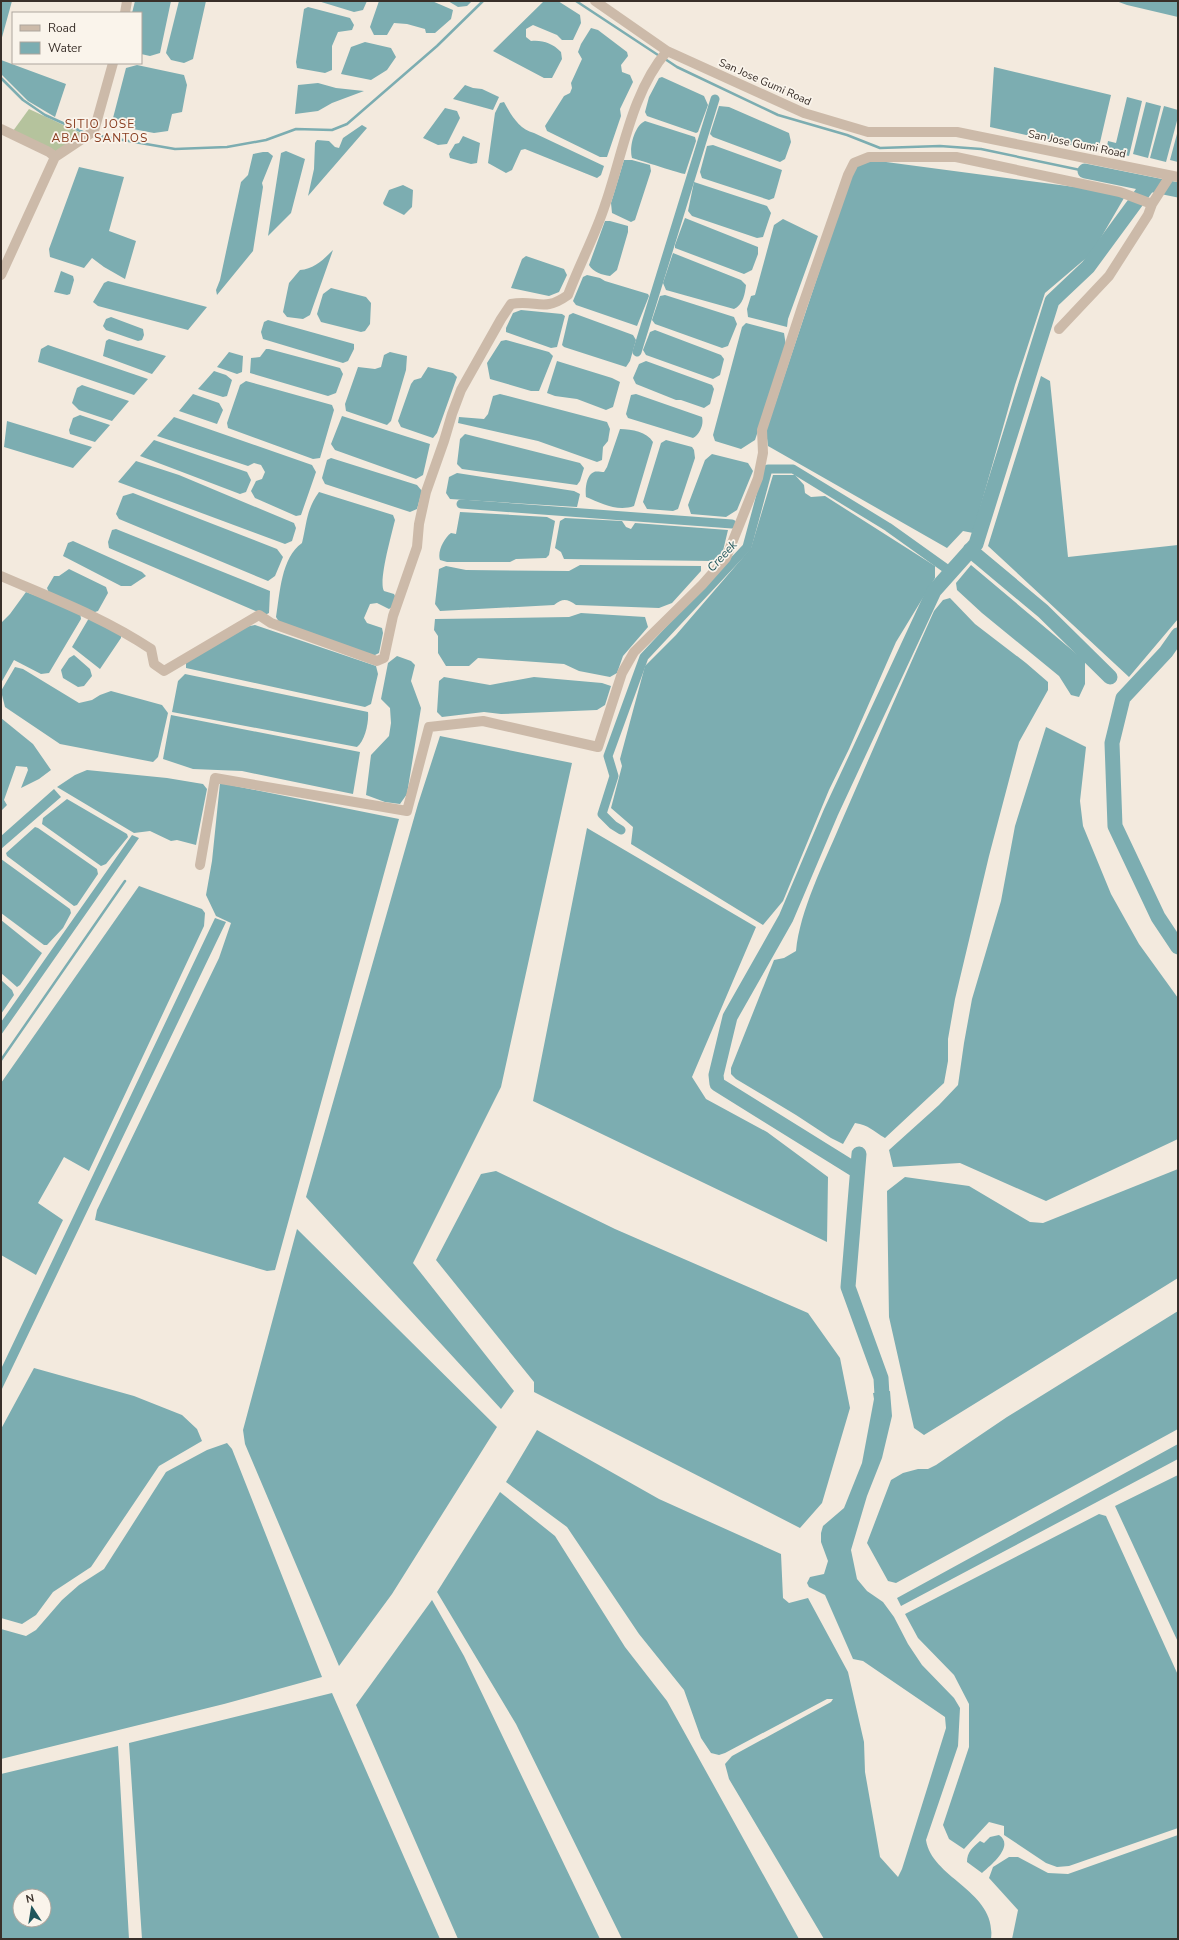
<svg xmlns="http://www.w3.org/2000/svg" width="1179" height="1940" viewBox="0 0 1179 1940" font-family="'Nunito Sans',sans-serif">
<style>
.green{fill:#b5c39d}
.water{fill:#7cadb1;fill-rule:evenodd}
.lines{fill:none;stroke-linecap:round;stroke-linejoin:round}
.stream{stroke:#7cadb1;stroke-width:2.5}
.canal{stroke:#7cadb1;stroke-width:9}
.river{stroke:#7cadb1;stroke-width:15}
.minor{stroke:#ccbaa9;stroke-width:10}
.labels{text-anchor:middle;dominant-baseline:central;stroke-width:3.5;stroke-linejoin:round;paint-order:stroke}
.street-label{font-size:11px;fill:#392f29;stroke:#faf4eb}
.neighbourhood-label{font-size:12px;letter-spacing:1px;fill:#893e21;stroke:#faf4eb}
.water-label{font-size:12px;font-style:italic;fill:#1e555b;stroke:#faf4eb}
</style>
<rect width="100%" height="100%" fill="#f3eade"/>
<!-- green -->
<path class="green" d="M 29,109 L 85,135 L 57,152 L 13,131 Z"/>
<!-- water -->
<path class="water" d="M 1,1 L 12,1 L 1,41 Z
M 135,1 L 171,1 L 160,53 L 150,56 L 141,54 L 141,13 L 132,13 Z
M 179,1 L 206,1 L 193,59 L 184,63 L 171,60 L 166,53 Z
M 318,1 L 367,1 L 363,10 L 354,12 Z
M 379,1 L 432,1 L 453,10 L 451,19 L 435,33 L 426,33 L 425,29 L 407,24 L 394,23 L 387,35 L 374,35 L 370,27 Z
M 448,1 L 472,1 L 467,6 L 458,7 Z
M 544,1 L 558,1 L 580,15 L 581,23 L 573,40 L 562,40 L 557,35 L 533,25 L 526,29 L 526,37 L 531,41 C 543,40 552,43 561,52 L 562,59 L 552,78 L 544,78 L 493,51 Z
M 1116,1 L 1178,1 L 1178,17 L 1127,5 Z
M 308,7 L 350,18 L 354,25 L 352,30 L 338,32 L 332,46 L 332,70 L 325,73 L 297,68 L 296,62 L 304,9 Z
M 591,28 L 598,30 L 627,52 L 628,56 L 621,65 L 622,72 L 630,75 L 633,82 L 620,109 L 621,116 L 607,157 L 600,157 L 547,131 L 545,126 L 564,96 L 570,93 L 572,88 L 571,83 L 582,59 L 578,52 L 581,44 Z
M 365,42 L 391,48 L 396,57 L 387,70 L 371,80 L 341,74 L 351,47 Z
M 1,60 L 66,84 L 55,117 L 28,101 L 1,74 Z
M 137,65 L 184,75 L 187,85 L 182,112 L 172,114 L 168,131 L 154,133 L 117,126 L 113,118 L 126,68 Z
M 994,67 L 1111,95 L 1098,151 L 990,127 Z
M 662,77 L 704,96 L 708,105 L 698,132 L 696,133 L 647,116 L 645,112 L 649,97 L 659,78 Z
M 318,83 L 336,88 L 364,91 L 332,103 L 318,111 L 295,114 L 298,85 Z
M 465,85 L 473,88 L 482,89 L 499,97 L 493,110 L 453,99 Z
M 1127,97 L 1142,101 L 1129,156 L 1106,151 L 1108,141 L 1116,143 Z
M 504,102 C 511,115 519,129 534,133 L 604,166 L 601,175 L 597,178 L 525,149 L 521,150 L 512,170 L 506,173 L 488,163 L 495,113 L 500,103 Z
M 1146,102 L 1161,106 L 1148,158 L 1133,154 Z
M 719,106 L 729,107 L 789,133 L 791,142 L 785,159 L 780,162 L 713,137 L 710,134 Z
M 1164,106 L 1178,110 L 1178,117 L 1166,162 L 1150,158 Z
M 445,108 L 457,111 L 460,118 L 447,144 L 438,145 L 423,138 Z
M 645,121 L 695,137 L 696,141 L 685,174 C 682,174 639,160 632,158 C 629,148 634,126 645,121 Z
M 362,125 L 367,128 L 308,196 L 314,169 L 315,143 L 317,140 L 329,141 L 335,147 L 339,148 L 343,138 Z
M 1178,130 L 1178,162 L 1170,160 Z
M 463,136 L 480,143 L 477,163 L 471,164 L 450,158 L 449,154 L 455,144 L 459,143 Z
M 713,145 L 782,170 L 774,198 L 769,200 L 702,178 L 700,172 L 707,146 Z
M 286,151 L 305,159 L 291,213 L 268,236 L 281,153 Z
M 263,152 L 268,152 L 273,156 L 262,183 L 263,187 L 253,251 L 217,295 L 216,290 L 220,280 L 241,182 L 248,175 L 253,154 Z
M 624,160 L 632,160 L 650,165 L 651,171 L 635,220 L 631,222 L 612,213 L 611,203 Z
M 871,160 L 1113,192 L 1124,198 L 1092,253 L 1045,293 L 1015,385 L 973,533 L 963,531 L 947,548 L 768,446 L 766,431 L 851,176 L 857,166 Z
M 79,167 L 124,177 L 109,231 L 136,241 L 125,279 L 104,267 L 92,258 L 84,268 L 50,257 L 49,249 Z
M 694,182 L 767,206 L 771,213 L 763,237 L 757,238 L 692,216 L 688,211 Z
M 403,185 L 413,190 L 412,207 L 404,215 L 384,205 L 383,203 L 389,190 Z
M 685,218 L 758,247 L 758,254 L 752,270 L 744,274 L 675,248 L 675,245 Z
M 783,219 L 818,236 L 788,319 L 787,327 L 748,317 L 747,309 L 751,296 L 755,295 L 774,225 Z
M 605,221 L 610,221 L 628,226 L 628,232 L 617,270 L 610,276 C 602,275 593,272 589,265 Z
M 333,250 L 310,315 L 303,319 L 287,317 L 283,312 L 289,283 L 300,270 C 314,269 323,260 333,250 Z
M 673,253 L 741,280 L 746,285 C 745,294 743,305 734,309 L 666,290 L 663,283 Z
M 526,256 L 564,269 L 567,275 L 559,292 L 549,296 L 511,288 L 522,259 Z
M 61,271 L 73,276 L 74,280 L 70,294 L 67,295 L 54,292 Z
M 587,275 L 600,278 L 605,281 L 648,294 L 649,296 L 637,326 L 576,305 L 573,301 L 583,277 Z
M 108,281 L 207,307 L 188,330 L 98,306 L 93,302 L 104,283 Z
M 331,288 L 366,297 L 371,303 L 370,324 L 365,331 L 361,332 L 321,322 L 317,314 L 323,294 Z
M 665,295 L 734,317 L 737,324 L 728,346 L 722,348 L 655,324 L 652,320 L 660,296 Z
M 521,310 L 562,314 L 565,316 L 557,347 L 551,348 L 506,332 L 506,328 L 513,313 Z
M 573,313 L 633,335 L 636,340 L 630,361 L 626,367 L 564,347 L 562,345 L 569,315 Z
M 111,317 L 143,329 L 144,335 L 142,340 L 138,341 L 106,330 L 103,326 L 106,319 Z
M 268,320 L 354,344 L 354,349 L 348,361 L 343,363 L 263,339 L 261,332 L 264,322 Z
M 746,323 L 784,333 L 786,346 L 755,440 L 741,449 L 715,441 L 713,435 L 742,327 Z
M 655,330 L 721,355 L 724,359 L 720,375 L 713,379 L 646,355 L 643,350 L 650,332 Z
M 109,339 L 166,356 L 152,374 L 103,356 L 106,341 Z
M 506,340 L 549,352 L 553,356 L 539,391 L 531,391 L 490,379 L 487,363 L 501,341 Z
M 48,345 L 148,379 L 134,395 L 38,362 L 41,349 Z
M 266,349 L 269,349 L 340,368 L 343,374 L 336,393 L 328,396 L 250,373 L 251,358 L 260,357 Z
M 229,352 L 243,356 L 242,372 L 237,374 L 217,367 Z
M 390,352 L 407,356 L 406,370 L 391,421 L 387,425 L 346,411 L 345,404 L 358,367 L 375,369 L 381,367 L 384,355 Z
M 557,361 L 612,378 L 620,382 L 613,407 L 606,410 L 577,399 L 555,396 L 547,393 Z
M 646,361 L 712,385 L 714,389 L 710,404 L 704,408 L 681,400 L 676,400 L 636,384 L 633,378 L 639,364 Z
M 428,367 L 453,373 L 457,377 L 437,433 L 433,438 L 401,427 L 398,421 L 411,384 L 414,380 L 421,378 Z
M 214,371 L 226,375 L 232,380 L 227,396 L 223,397 L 198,389 Z
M 1041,376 L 1050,381 L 1068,557 L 1178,545 L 1178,619 L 1129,677 L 988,546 Z
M 246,381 L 332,405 L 334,410 L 320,458 L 313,459 L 228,428 L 227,423 L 240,385 Z
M 82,385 L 129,401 L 112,421 L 79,410 L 72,403 L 77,388 Z
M 193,394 L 219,403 L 223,410 L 217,424 L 179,411 Z
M 500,394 L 607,422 L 610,429 L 608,441 L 603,447 L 602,460 L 597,462 L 538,441 L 458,423 L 459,417 L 484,419 L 488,414 L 493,396 Z
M 636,394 L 702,417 C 704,424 700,434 693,438 L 628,418 L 626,414 L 631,395 Z
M 80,415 L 110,425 L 95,442 L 70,434 L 69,430 L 73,418 Z
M 342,416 L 430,444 L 423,475 L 416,479 L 335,450 L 331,444 Z
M 174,417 L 312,465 L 316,472 L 301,515 L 296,516 L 255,498 L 251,491 L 256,481 L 262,479 L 265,472 L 261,465 L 254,463 L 248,466 L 157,436 Z
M 7,421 L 92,447 L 73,468 L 4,447 Z
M 620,429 C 632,429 647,432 653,442 L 634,506 C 617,512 601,503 586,497 C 585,490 586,475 594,472 C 596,471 601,472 604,472 L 607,467 Z
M 465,434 L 580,463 L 584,468 L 580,481 L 577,485 L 462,469 L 457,464 L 460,439 Z
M 154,440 L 247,472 L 251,480 L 246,492 L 240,494 L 140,456 Z
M 666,440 L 692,447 L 694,450 L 695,458 L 678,509 L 673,511 L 647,509 L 643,502 L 661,443 Z
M 712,454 L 748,463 L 753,471 L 737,510 L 726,517 L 691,514 L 688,505 L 705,460 Z
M 331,458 L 417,485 L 422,491 L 417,509 L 410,512 L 325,484 L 322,478 L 327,460 Z
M 136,461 L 179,475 L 294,523 L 296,528 L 292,541 L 285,544 L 118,482 Z
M 457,473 L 574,491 L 580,494 L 577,507 L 450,499 L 446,493 L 449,477 Z
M 773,475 L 795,475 L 804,485 L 805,493 L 811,497 L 825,496 L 935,566 L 935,578 L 896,642 L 849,749 L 829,790 L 783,901 L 763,925 L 631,844 L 633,827 L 611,808 L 622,766 L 620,759 L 645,666 L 676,635 L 751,548 Z
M 319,492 L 393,515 L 395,520 C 392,533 378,582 384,591 L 394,594 L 396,598 L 392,607 L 389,609 L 377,603 L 370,604 L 364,618 L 367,623 L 382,628 L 383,633 L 379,653 L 373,656 L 281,625 L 276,617 C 280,593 281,558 302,543 C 307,523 306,510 319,492 Z
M 133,493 L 277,549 L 283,557 L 275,576 L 268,581 L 119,519 L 116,514 L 123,496 Z
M 460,512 L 547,517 L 555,521 L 549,555 L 546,558 L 516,559 L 510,562 L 447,562 L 440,560 C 437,552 444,538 451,533 L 456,534 Z
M 565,518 L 622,521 L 626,527 L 631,529 L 635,523 L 728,530 L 722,555 L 712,561 L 564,559 L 561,552 L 555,548 L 560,521 Z
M 116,529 L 270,591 L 269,613 L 265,615 L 109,548 L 108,542 L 112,530 Z
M 73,541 L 142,572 L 146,576 L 131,586 L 121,586 L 63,556 L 68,543 Z
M 580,565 L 701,566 L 701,571 L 672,603 L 659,608 L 576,605 C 567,599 563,598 554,605 L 440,611 L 435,604 L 439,569 L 446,566 L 466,570 L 569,571 Z
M 971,565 L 1085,661 L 1085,684 L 1079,697 L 1071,695 L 1059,676 L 982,613 L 957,590 L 956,583 Z
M 69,569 L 106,587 L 108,593 L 98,611 L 92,613 L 50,595 L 47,588 L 54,576 L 59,576 Z
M 26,592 L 80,612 L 81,619 L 49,673 L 41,674 L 14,660 L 1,683 L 1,623 L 10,614 Z
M 950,598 L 975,624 L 1026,663 L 1048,682 L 1048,690 L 1019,742 L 989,856 L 955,999 L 948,1039 L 948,1061 L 944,1083 L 885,1138 C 873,1131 869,1125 855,1123 L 843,1144 L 831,1138 L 796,1115 L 736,1079 L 731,1074 L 731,1068 L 774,960 L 784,958 L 796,951 C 800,910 824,863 840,825 C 871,754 902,682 934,611 L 943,600 Z
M 581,613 L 645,617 L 648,627 L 623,656 L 617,673 L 610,677 L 579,671 L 564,664 L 478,658 L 469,666 L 446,666 L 438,653 L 438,636 L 434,630 L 435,619 L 569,617 Z
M 89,618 L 121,635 L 121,638 L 100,669 L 72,647 Z
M 255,625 L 376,666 L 378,674 L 371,704 L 365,707 L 186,668 L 186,662 L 245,627 Z
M 74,655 L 90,669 L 92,676 L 84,686 L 78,687 L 63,678 L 61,670 L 69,658 Z
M 397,656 L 411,661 L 415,665 L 411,681 L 421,708 L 407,794 L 400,804 L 385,802 L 366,795 L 371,755 L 389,736 L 391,723 L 390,708 L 381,699 L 388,663 Z
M 15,667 L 23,669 L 79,703 L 92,700 L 100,695 L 111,691 L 162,705 L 168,713 L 158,757 L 153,762 L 60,744 L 5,707 L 1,691 Z
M 185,674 L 368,712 C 369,722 365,741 357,747 L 172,712 L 178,681 Z
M 444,677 L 490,685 L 534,677 L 602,683 L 611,686 L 605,705 L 597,710 L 501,714 L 484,712 L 442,717 L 437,712 L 439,681 Z
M 171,715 L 360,752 L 353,794 L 242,771 L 193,769 L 163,759 Z
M 1,718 L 33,744 L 51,770 L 39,779 L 21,788 L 28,770 L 27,767 L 16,766 L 4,800 L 7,805 L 1,811 Z
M 1046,727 L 1086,747 L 1080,801 L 1083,826 L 1111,894 L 1139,944 L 1178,998 L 1178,1139 L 1046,1201 L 960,1163 L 893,1167 L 889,1150 L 939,1105 L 958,1085 L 964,1043 L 972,999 L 1001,901 L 1015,826 Z
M 440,736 L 572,763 L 501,1087 L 413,1263 L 514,1391 L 501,1409 L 306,1197 L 418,804 Z
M 87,770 L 167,778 L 203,784 L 207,789 L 196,845 L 177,840 L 171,841 L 150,831 L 134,833 L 57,787 L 75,775 Z
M 220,783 L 399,819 L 275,1270 L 267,1271 L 95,1220 L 97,1210 L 219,958 L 231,923 L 216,916 L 206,895 L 212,861 Z
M 54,789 L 61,797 L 1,849 L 1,836 Z
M 67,799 L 127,834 L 128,837 L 106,864 L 101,866 L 42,824 L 43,818 Z
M 35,827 L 38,828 L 97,869 L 98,874 L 77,905 L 74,906 L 7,856 L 6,853 Z
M 587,828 L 756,927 L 692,1077 L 706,1099 L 767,1132 L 828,1177 L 827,1242 L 533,1101 Z
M 132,835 L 139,838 L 1,1035 L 1,1022 Z
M 1,859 L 70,909 L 71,913 L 63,928 L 47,945 L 44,945 L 1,913 Z
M 139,886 L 202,909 L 205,913 L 204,926 L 89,1171 L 64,1157 L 38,1203 L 63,1220 L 36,1275 L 1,1255 L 1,1083 Z
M 215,918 L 226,922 L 1,1391 L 1,1369 Z
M 1,920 L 42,953 L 20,985 L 17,987 L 1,973 Z
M 1,980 L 12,990 L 14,995 L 1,1014 Z
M 1178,1169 L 1178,1278 L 924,1435 L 914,1428 L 889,1317 L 887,1191 L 905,1177 L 969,1186 L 1030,1222 L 1043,1223 Z
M 496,1171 L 615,1229 L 808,1313 L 840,1358 L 850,1408 L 822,1503 L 800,1528 L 534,1392 L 534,1382 L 436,1260 L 481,1174 Z
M 297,1229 L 497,1427 L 392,1594 L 339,1666 L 245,1444 L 243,1430 Z
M 1178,1311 L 1178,1429 L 896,1583 L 888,1581 L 867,1543 L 891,1480 L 903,1473 L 918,1469 L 928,1469 L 936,1465 L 1007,1417 Z
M 34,1368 L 134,1396 L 182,1415 L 197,1429 L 202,1441 L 159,1466 L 91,1567 L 53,1592 L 36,1615 L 22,1624 L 1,1618 L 1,1429 Z
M 890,1391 L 892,1416 L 882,1458 L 867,1496 L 851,1550 L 857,1579 L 867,1591 L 883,1602 L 894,1617 L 908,1644 L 922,1665 L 954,1698 L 960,1708 L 958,1746 L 926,1840 C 932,1879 997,1891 991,1939 L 824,1939 L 729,1779 L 725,1764 L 732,1756 L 831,1702 L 833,1699 L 827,1699 L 725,1753 L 719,1755 L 711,1753 L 701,1738 L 684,1690 L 639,1634 L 567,1527 L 506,1482 L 537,1430 L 659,1499 L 781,1554 L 783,1598 L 789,1603 L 808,1598 L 848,1672 L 864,1742 L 865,1772 L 880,1857 L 898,1877 L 902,1869 L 946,1728 L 945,1717 L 863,1661 L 853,1659 L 825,1595 L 809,1587 L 807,1583 L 810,1577 L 824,1574 L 828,1561 L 821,1542 L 821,1533 L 823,1526 L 844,1508 L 862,1463 L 874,1399 L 873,1393 Z
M 227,1443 L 232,1449 L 322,1677 L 224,1704 L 1,1759 L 1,1629 L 26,1636 L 36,1630 L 62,1600 L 79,1585 L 104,1569 L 166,1472 L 207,1450 Z
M 1178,1444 L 1178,1459 L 901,1606 L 897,1598 Z
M 1178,1475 L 1178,1642 L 1115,1506 Z
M 500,1492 L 555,1536 L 625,1647 L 667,1701 L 799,1939 L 622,1939 L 516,1724 L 437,1592 Z
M 1099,1514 L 1106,1516 L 1178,1675 L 1178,1828 L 1069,1866 L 1057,1867 L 1046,1863 L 1004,1835 L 1004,1826 L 989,1822 L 964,1849 L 949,1839 L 943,1825 L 969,1747 L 969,1704 L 954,1675 L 918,1638 L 905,1614 Z
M 432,1600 L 464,1656 L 600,1939 L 458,1939 L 356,1705 Z
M 332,1693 L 440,1939 L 142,1939 L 129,1743 Z
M 118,1746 L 129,1939 L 1,1939 L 1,1774 ZM 20,1896 L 44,1896 L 44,1920 L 20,1920 Z
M 999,1835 C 1015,1846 991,1865 982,1873 L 967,1862 C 967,1852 973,1847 980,1841 L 984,1843 L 990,1837 Z
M 1178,1835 L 1178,1939 L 1012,1939 L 1018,1910 L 989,1878 L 993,1867 L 1009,1857 L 1018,1857 L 1048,1873 L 1068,1874 Z"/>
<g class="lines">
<!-- stream -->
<path class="stream" d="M 576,1 L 661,57
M 665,59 L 677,67 L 778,115 L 847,135 L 880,148 L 940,146 L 981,149 L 1085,171
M 1,78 L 23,100 L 45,115 L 85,133
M 94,135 L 175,149 L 227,147 L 266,140 L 296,129 L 332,130 L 347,124 L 437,46 L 483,1
M 1,1060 L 125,881"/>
<!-- canal -->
<path class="canal" d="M 637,352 L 715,99
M 461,504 L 732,524
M 621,830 L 613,825 L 602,814 L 614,776 L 608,756 L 644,657 L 747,547 L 768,469 L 793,469 L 888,527 L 951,572"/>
<!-- river -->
<path class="river" d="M 1085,171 L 1178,190
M 970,550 L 1043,611 L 1110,677
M 1178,635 L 1166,652 L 1123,698 L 1112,743 L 1115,826 L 1158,917 L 1178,947
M 859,1154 L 848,1287 L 881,1378 L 883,1413
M 857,1171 L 717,1084 L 716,1075 L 730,1017 L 786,918 L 831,812 L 934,591 L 976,544 L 1052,301 L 1088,267 L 1149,184"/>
<!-- minor -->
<path class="minor" d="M 595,1 L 667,51 L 804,113 L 868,132 L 957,132 L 1178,177
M 125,13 L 127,1
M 1,129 L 49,152 L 55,157
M 1,275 L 55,157 L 94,131 L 113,63
M 1059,329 L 1109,276 L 1148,215 L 1152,204 L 1170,176
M 1,576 C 52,598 105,618 151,649 L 154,664 L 164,671 L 259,615 L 271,623 L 377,661 L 384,658 L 393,616 L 417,547 L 419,524 L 426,492 L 444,441 L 452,414 L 461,390 L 501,319 L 511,304 C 537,299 543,313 568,295 C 579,265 595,236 605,205 C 623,154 631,93 667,51
M 200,865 L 215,778 L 407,811 L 429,727 L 483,721 L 598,747 L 622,673 L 634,652 L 702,585 L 726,558 L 758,478 L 763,453 L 762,430 L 802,307 L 848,175 L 854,163 L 869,157 L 956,157 L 1120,192 L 1152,204"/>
</g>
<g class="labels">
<!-- street labels -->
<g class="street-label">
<text transform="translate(765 82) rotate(24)">San Jose Gumi Road</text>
<text transform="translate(1077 144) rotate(12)">San Jose Gumi Road</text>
</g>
<!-- neighbourhood labels -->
<g class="neighbourhood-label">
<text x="100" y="124">SITIO JOSE<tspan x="100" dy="14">ABAD SANTOS</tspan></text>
</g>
<!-- water labels -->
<g class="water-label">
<text transform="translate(722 556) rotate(-47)">Creeek</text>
</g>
</g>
<!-- border -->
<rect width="1179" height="1940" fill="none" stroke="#392f29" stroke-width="4"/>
<!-- legend -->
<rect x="12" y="12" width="130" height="52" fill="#faf4eb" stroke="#ada59d"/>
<rect x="20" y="25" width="20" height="6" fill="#ccbaa9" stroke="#ada59d"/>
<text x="48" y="32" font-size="12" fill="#392f29">Road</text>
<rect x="20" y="42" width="20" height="12" fill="#7cadb1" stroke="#ada59d"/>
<text x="48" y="52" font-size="12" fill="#392f29">Water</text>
<!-- north arrow -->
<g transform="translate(32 1908) rotate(348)"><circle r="19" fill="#faf4eb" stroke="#ada59d"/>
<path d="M0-3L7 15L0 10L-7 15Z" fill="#1e555b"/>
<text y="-6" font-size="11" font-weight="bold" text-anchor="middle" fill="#392f29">N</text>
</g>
</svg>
